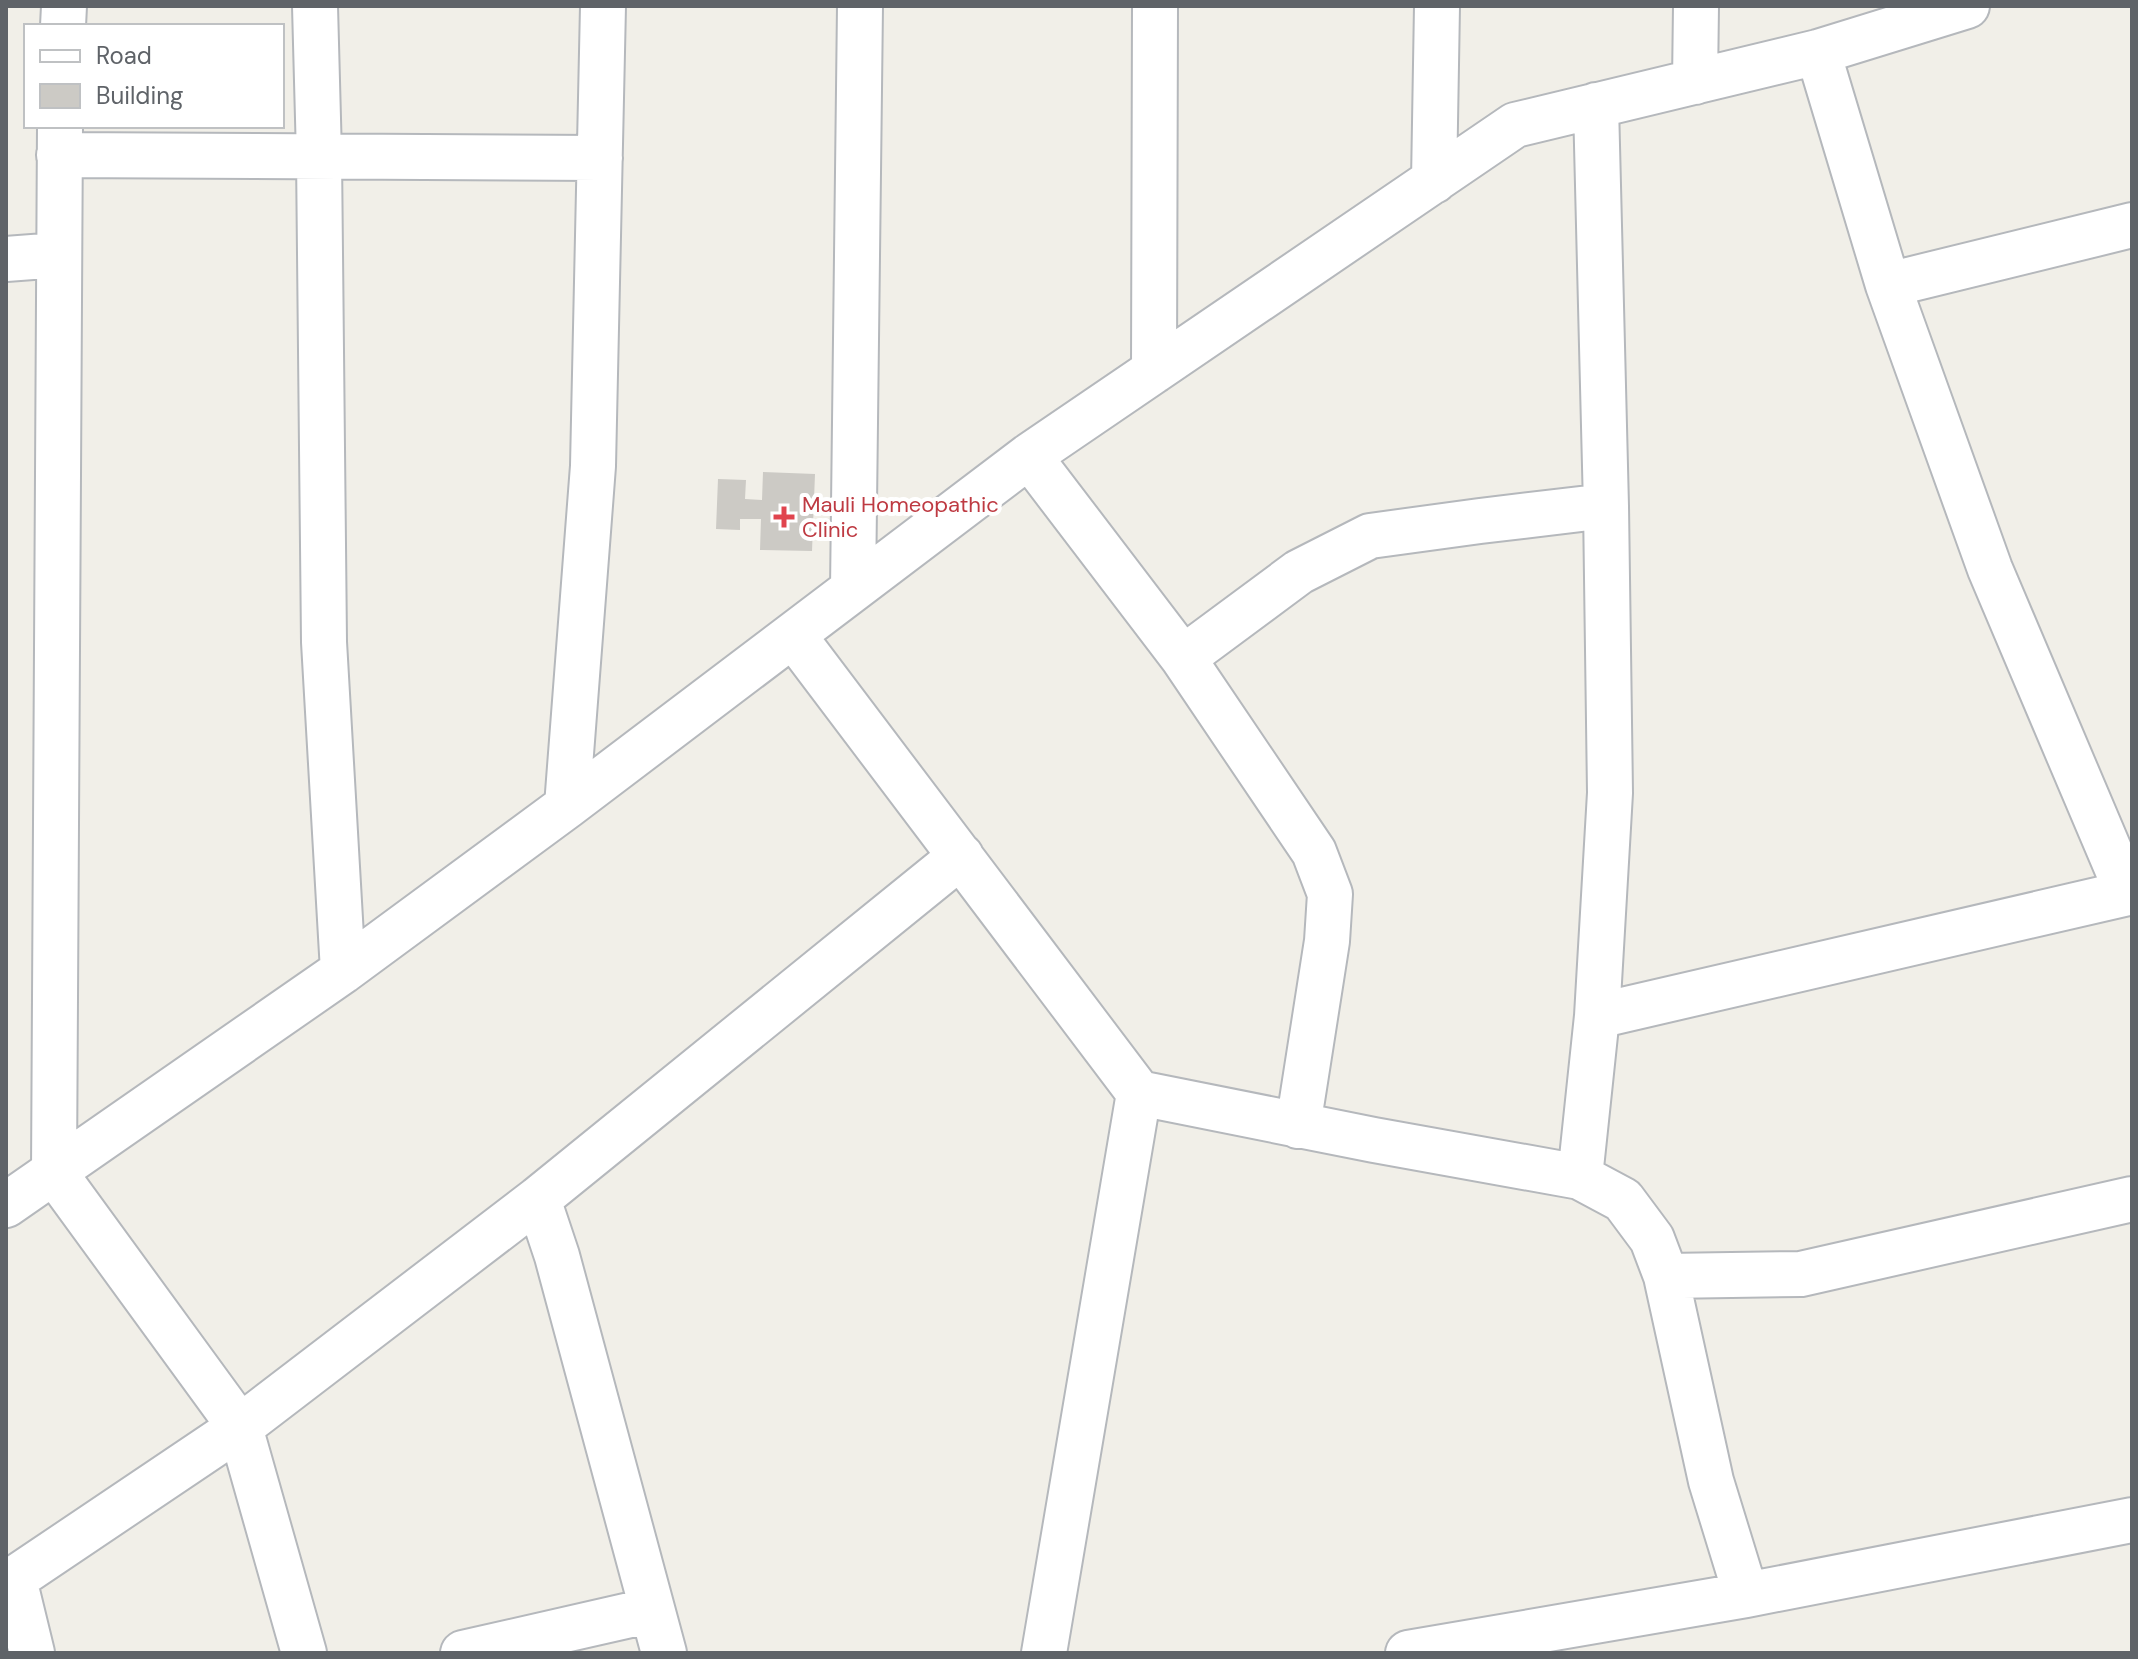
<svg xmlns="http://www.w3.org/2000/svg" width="2138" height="1659" viewBox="0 0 2138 1659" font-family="'DM Sans',sans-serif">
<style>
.building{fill:#cccac5}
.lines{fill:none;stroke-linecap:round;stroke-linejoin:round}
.minor-casing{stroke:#b5b8bc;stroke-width:48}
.minor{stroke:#fff;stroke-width:44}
.health-dot{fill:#e0444e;stroke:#fff;stroke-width:3}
.labels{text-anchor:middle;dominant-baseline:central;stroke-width:8;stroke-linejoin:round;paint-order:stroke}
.health-label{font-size:22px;fill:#be3a42;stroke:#fff;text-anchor:start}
</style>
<rect width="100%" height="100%" fill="#f1efe8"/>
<!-- building -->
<path class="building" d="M 763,472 L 815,474 L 812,551 L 760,550 L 761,519 L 740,519 L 740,530 L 716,529 L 718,479 L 746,480 L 745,499 L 762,500 Z"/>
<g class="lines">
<defs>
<path id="minor" d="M 315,6 L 319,156 L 324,642 L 343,971
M 63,26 L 64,6
M 1818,52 L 1888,285 L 1990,569 L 2127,892
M 1695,82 L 1696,6
M 60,126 L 54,1172 L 240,1427 L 304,1653
M 59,155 L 600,158
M 1434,181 L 1437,6
M 6,259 L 59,255
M 1888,285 L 2132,225
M 1154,371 L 1155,6
M 1029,456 L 1183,658 L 1314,852 L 1330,894 L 1327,941 L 1298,1126
M 853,589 L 860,6
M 793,635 L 1139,1093 L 1374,1140 L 1580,1177 L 1623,1200 L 1652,1239 L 1666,1276 L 1711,1481 L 1746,1595
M 1183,658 L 1299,572 L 1370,536 L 1480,521 L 1606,506
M 567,806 L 593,466 L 603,6
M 1597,1016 L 2132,892
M 1580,1177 L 1597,1016 L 1610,793 L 1606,506 L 1596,105
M 538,1199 L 557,1256 L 664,1653
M 6,1205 L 343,971 L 567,806 L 1029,456 L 1515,125 L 1818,52 L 1967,6
M 1666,1276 L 1801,1274 L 2132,1199
M 32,1653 L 14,1579 L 240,1427 L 538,1199 L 961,856
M 463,1653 L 652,1610
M 1044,1653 L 1139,1093
M 1408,1653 L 1746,1595 L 2132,1520"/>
</defs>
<!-- minor casing -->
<use href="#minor" class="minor-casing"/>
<!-- minor -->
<use href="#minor" class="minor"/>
</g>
<!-- markers -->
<path class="health-dot" d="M780 505h8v8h8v8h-8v8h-8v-8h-8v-8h8z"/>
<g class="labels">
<!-- health labels -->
<g class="health-label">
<text x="802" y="504">Mauli Homeopathic<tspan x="802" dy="25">Clinic</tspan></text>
</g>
</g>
<!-- border -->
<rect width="2138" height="1659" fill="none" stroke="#5f6368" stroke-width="16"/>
<!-- legend -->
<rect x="24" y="24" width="260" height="104" fill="#ffffff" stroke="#bfc1c3" stroke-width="2"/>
<rect x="40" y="50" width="40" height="12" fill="#ffffff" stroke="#bfc1c3" stroke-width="2"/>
<text x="96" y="64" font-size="24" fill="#5f6368">Road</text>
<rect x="40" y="84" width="40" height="24" fill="#cccac5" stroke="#bfc1c3" stroke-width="2"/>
<text x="96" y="104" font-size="24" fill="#5f6368">Building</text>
</svg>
